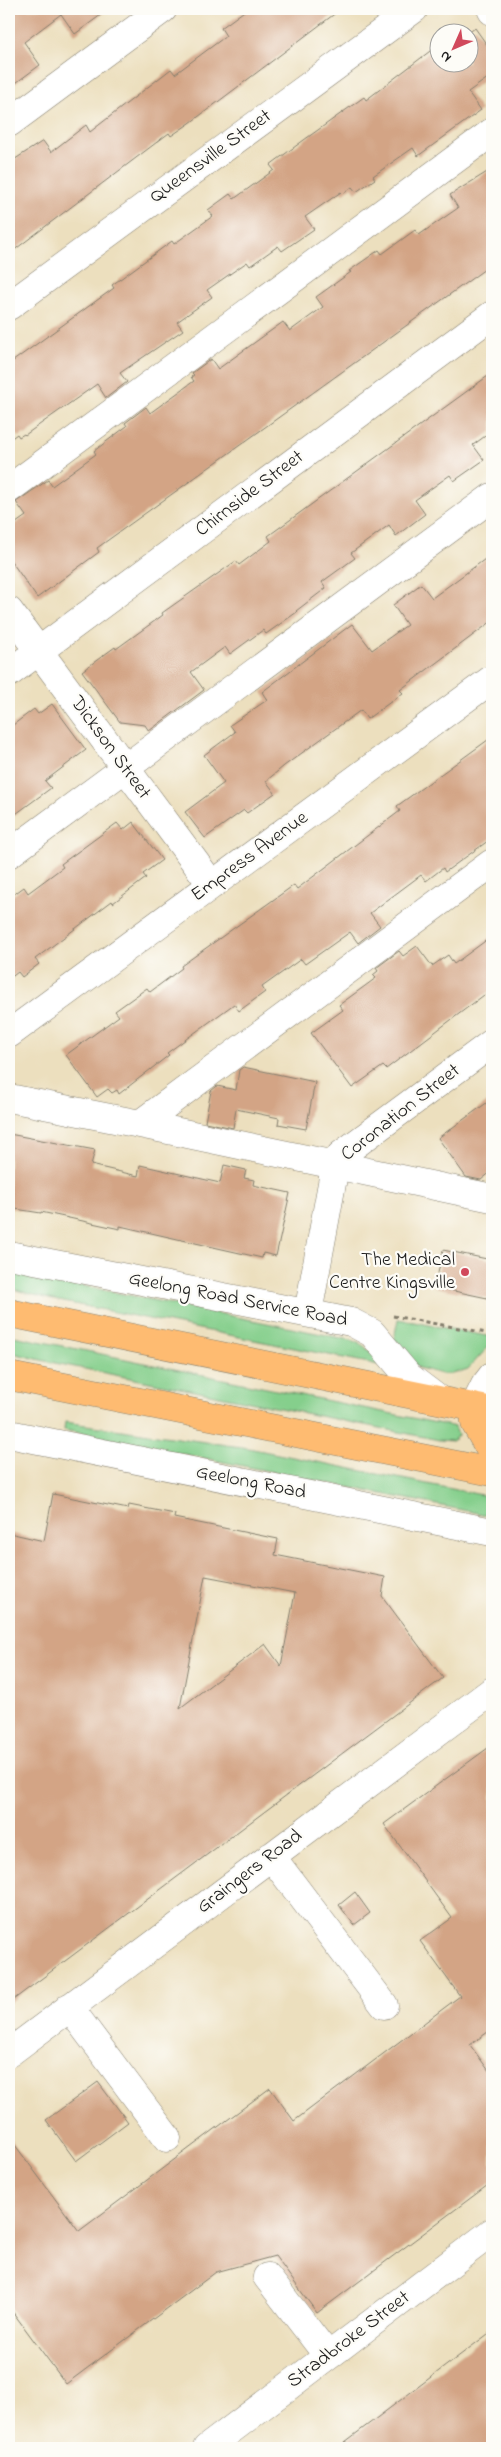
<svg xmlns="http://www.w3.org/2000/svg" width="501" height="2457" viewBox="0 0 501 2457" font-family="'Indie Flower',sans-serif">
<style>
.green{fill:#85cf8c;stroke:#507654}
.building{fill:#d3a485;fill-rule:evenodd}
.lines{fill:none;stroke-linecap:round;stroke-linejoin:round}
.minor-casing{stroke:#847e6d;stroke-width:29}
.highway-casing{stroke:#847e6d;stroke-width:29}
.path{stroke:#847e6d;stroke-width:3;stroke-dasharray:4 4;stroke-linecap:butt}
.minor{stroke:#fff;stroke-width:28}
.highway{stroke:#febb71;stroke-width:28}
.poi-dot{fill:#d1495b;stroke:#fdfcf7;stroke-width:2}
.labels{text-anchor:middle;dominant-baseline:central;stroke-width:4.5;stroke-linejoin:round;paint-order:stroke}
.street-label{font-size:20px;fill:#1c1c1c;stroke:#fdfcf7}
.poi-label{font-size:20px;fill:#1c1c1c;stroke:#fdfcf7;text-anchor:end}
</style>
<rect width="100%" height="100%" fill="#fdfcf7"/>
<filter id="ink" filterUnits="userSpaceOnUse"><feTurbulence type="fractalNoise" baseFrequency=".02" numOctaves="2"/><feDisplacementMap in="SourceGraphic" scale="10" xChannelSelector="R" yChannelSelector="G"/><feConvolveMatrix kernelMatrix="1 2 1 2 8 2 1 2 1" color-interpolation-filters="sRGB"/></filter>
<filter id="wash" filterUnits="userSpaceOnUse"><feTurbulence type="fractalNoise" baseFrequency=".0096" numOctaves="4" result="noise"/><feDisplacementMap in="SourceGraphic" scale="20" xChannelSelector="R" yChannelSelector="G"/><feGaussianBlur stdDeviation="1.12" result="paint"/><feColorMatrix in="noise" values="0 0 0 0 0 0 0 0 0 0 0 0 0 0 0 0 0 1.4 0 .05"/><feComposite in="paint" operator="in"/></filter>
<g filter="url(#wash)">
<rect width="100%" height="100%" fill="#ecdfbe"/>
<!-- green -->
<path class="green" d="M 9,1271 L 351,1340 L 362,1345 L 382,1360 L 379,1365 L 49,1299 L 9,1288 Z
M 398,1319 L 492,1337 L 492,1343 L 468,1369 L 452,1374 L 441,1374 L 416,1367 L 394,1339 Z
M 9,1335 L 451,1426 L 455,1427 L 458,1435 L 453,1441 L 439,1440 L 45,1361 L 9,1352 Z
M 65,1422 L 248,1448 L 492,1497 L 492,1516 L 64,1430 Z"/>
<g id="blocks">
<!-- building -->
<path class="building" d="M 9,9 L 109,9 L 75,34 L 61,14 L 24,42 L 40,65 L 9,88 Z
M 247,9 L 341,9 L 190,123 L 171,136 L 169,133 L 9,254 L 9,163 L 43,141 L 51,152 L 86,125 L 90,132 L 171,69 L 175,74 L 226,36 L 221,28 Z
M 475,28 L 492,52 L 492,75 L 468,92 L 481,110 L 418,156 L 413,148 L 373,176 L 375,179 L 356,192 L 352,187 L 343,194 L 341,192 L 305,217 L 314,229 L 282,251 L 278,246 L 250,266 L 247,262 L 207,290 L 212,297 L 177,322 L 183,330 L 120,373 L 127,382 L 106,398 L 97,384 L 25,435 L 24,434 L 19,437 L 17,434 L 9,440 L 9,364 L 114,288 L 112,285 L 172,241 L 174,244 L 213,216 L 208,210 L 230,194 L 234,199 L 274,170 L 270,165 L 304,140 L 364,97 L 366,100 L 438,45 L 438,62 L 468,62 L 468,33 Z
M 492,169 L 492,264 L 97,548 L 99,552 L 37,598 L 9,558 L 9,528 L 26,516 L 16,502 L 48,480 L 52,486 L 96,454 L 94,451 L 127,426 L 125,423 L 146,407 L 150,413 L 194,381 L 191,377 L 194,375 L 192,373 L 211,359 L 218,369 L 283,322 L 290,331 L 323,307 L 316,297 L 351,272 L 349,271 L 379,250 L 382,254 L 415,230 L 419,235 L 458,208 L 450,195 Z
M 492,373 L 492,431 L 473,445 L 484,460 L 454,481 L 450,475 L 415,500 L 425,514 L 396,536 L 389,525 L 351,553 L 355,558 L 322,582 L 326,588 L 296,611 L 297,612 L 266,634 L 263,630 L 230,654 L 225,647 L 191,672 L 204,690 L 149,731 L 145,725 L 120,722 L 82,671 L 115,647 L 116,649 L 163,615 L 162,613 L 236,561 L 239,565 L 271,541 L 268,536 Z
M 492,554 L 492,621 L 400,690 L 403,693 L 367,719 L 361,710 L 284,766 L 266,781 L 275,793 L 247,813 L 244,810 L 205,838 L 185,812 L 224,783 L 204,755 L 235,732 L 230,725 L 267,700 L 262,692 L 352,624 L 372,650 L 407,625 L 393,605 L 421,584 L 432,598 Z
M 52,704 L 86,750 L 45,781 L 51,788 L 9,819 L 9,728 L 34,709 L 38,714 Z
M 492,737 L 492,838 L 445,872 L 443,868 L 426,881 L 421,875 L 370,913 L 380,926 L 358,943 L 350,932 L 305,964 L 301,959 L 262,987 L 265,992 L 239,1011 L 234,1004 L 167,1053 L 169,1055 L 119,1094 L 117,1090 L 112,1093 L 108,1089 L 97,1097 L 66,1055 L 119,1016 L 115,1011 L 147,988 L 150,992 L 182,968 L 181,966 L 294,885 L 297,889 L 400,811 L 397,806 Z
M 133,822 L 162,860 L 143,874 L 146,878 L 113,903 L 112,901 L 35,959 L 39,964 L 22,977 L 18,972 L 9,979 L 9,898 L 24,887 L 28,893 L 63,867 L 61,864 L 117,823 L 123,830 Z
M 492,936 L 492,989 L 386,1069 L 383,1066 L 352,1088 L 311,1033 L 343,1010 L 339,1005 L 376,978 L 373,975 L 378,971 L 376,968 L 399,951 L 403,956 L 417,946 L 432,966 L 448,955 L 454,964 Z
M 243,1067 L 315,1082 L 306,1129 L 278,1124 L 279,1118 L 236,1109 L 233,1128 L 205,1122 L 211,1091 L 217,1086 L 236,1090 L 239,1070 Z
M 492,1099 L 492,1171 L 481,1180 L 466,1177 L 438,1138 Z
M 9,1134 L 95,1150 L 91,1165 L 138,1176 L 140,1165 L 220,1183 L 224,1165 L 246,1170 L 244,1178 L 254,1180 L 253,1185 L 290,1193 L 276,1256 L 263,1253 L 262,1258 L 120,1226 L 120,1229 L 41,1212 L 41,1213 L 9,1208 Z
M 443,1250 L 492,1260 L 492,1299 L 435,1287 Z
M 53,1494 L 128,1509 L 129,1505 L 175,1514 L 174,1518 L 278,1539 L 275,1555 L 385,1577 L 382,1596 L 443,1678 L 9,2003 L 9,1533 L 44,1541 ZM 205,1576 L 295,1593 L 281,1666 L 265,1644 L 180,1708 Z
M 492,1745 L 492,2029 L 470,2045 L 492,2075 L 492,2182 L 317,2313 L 275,2256 L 216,2272 L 66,2384 L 9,2307 L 9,2137 L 79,2231 L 270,2088 L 294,2121 L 460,1996 L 420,1941 L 452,1918 L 384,1824 Z
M 355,1892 L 370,1913 L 354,1925 L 339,1905 Z
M 98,2082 L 128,2122 L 76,2161 L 46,2120 Z
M 492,2331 L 492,2448 L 337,2448 Z"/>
</g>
</g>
<g filter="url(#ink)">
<use href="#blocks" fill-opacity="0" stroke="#847e6d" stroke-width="1"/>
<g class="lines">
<defs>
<path id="minor" d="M 491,9 L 492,11
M 9,123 L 163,9
M 9,306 L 414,9
M 9,489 L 492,132
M 9,611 L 212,885
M 9,673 L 492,315
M 9,854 L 492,497
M 9,1034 L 492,679
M 9,1098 L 140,1124 L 492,863
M 140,1124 L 492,1198
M 9,1255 L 351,1322 L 372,1333 L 409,1377 L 438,1399
M 308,1313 L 335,1167 L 341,1155 L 492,1043
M 474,1407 L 485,1385 L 492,1376
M 9,1434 L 492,1532
M 271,1856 L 384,2005
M 69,2007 L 167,2138
M 9,2053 L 492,1691
M 267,2277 L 328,2356
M 207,2448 L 492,2232"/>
<path id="highway" d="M 9,1313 L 492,1411
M 9,1376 L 492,1472
M 474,1407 L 475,1423 L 492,1453"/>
</defs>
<!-- minor casing -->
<use href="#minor" class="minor-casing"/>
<!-- highway casing -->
<use href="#highway" class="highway-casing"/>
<!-- path -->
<path class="path" d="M 393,1316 L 492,1334"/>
<!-- minor -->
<use href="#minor" class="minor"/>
<!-- highway -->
<use href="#highway" class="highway"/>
</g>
</g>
<!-- markers -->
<circle class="poi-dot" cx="465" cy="1272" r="5"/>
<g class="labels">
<!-- street labels -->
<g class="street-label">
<text transform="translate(211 157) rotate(-36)">Queensville Street</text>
<text transform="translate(250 494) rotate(-37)">Chirnside Street</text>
<text transform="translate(110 748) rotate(54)">Dickson Street</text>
<text transform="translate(250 857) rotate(-36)">Empress Avenue</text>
<text transform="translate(401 1113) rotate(-38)">Coronation Street</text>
<text transform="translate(238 1300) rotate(11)">Geelong Road Service Road</text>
<text transform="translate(251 1483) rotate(11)">Geelong Road</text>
<text transform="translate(250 1872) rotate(-37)">Graingers Road</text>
<text transform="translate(349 2340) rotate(-37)">Stradbroke Street</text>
</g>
<!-- poi labels -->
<g class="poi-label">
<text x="455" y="1260">The Medical<tspan x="455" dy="23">Centre Kingsville</tspan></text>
</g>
</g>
<!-- margin -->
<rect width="501" height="2457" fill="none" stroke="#fdfcf7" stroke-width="30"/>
<!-- north arrow -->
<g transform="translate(454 48) rotate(225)"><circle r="24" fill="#fdfcf7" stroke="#a3a29f"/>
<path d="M0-4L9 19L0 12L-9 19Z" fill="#d1495b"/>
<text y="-8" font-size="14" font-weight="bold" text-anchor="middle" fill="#1c1c1c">N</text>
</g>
</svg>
